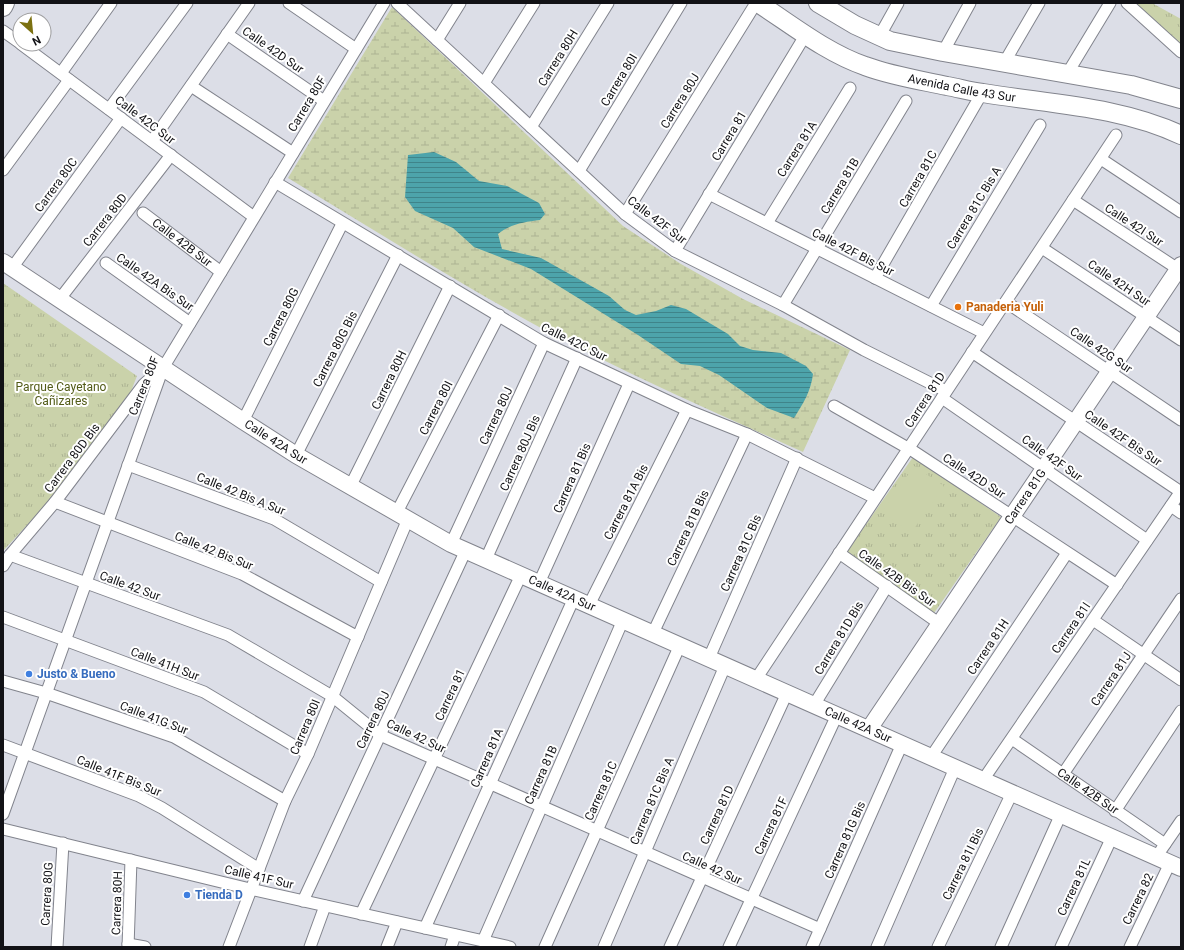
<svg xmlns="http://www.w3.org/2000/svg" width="1184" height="950" viewBox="0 0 1184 950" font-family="Roboto,sans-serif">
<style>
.wetland{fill:url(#wetland-marsh)}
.park{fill:url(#park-tufts)}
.garden{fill:#cad2aa}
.water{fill:url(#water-rules)}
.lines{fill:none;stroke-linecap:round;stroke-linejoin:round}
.street-casing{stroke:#82848d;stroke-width:13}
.secondary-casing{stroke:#82848d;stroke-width:18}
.primary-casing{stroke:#82848d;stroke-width:20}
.street{stroke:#fff;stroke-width:11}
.secondary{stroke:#fff;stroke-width:16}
.primary{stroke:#fff;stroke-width:18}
.food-dot{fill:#e8710a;stroke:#fff;stroke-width:1.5}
.shop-dot{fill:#3f7fe0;stroke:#fff;stroke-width:1.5}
.labels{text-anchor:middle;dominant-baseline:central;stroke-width:4;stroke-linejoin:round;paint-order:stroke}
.street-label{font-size:12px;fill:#121216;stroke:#fff}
.food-label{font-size:12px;font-weight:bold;fill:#c56008;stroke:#fff;text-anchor:start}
.park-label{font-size:12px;fill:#525b17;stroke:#fff}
.shop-label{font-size:12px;font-weight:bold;fill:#366cbe;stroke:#fff;text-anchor:start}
</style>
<defs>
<pattern id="wetland-marsh" width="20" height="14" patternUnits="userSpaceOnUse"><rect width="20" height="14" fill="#cad2aa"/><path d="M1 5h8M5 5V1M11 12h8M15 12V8" fill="none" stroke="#acb392"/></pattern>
<pattern id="park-tufts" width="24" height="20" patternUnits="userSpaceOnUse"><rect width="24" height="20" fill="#cad2aa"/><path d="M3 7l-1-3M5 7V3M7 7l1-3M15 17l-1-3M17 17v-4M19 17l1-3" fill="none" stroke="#acb392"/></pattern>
<pattern id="water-rules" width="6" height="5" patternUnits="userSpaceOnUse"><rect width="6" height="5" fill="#4da4ab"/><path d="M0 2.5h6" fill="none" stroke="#3f848a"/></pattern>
</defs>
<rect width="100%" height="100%" fill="#dcdee7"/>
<!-- wetland -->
<path class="wetland" d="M 392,7 L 623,226 L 681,264 L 743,299 L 850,350 L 803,452 C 732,420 661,389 591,354 C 487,302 388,238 288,178 Z"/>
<!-- park -->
<path class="park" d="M 1127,3 L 1152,3 L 1181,19 L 1181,52 Z
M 3,283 L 137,376 L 130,394 L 67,482 L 3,551 Z
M 913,457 L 1001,517 L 934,613 L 846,553 Z"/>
<!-- garden -->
<path class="garden" d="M 914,466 L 944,486 L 911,533 L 882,512 Z"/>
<!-- water -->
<path class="water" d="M 434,152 L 456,162 L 479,181 L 507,186 L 539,203 L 545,214 L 540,220 C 524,222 511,224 498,234 L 502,249 L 541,258 L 609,296 L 625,310 L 636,315 L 656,311 L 671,305 L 686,309 L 728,334 L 740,346 L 753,350 L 781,353 L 806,366 L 813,374 C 811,391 803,404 794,418 L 767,408 L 719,375 L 700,366 L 681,364 L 638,335 L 531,269 L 474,247 L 453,228 L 415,211 L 405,197 L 408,155 Z"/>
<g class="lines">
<defs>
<g id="street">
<path d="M 289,3 L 356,49"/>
<path d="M 397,3 L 625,214 L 675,251 L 783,305 L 864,350 L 946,391"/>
<path d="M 1127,3 L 1181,52"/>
<path d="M 3,31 L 20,43"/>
<path d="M 227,34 L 324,101"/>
<path d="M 879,37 L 898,3"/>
<path d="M 437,40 L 460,3"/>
<path d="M 21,44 L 254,217"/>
<path d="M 943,52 L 970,3"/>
<path d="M 1004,63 L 1039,3"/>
<path d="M 61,73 L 111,3"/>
<path d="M 1067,74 L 1110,3"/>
<path d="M 484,83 L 534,3"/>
<path d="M 191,86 L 293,153"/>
<path d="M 109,109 L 187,3"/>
<path d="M 531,127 L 608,3"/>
<path d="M 152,141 L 249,3"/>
<path d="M 1101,159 L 1181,212"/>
<path d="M 3,170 L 69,80"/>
<path d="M 579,171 L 681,3"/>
<path d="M 275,182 L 544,343 L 687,410 L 747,434 L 875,498"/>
<path d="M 709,194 L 984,333"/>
<path d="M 1073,200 L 1181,271"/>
<path id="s1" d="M 143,213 L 221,272"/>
<path d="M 625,214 L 756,3"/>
<path d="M 767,223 L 850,88"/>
<path d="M 1042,248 L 1181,340"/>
<path d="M 675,251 L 806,34"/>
<path d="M 106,263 L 190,323"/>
<path d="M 12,268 L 121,118"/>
<path d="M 875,278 L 982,93"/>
<path d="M 59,300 L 171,155"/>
<path d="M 1006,302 L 1181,420"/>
<path d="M 783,305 L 906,101"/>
<path d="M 931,306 L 1040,125"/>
<path d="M 972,352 L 1181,492"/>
<path d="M 942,398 L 1147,540"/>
<path d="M 834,406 L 913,451 L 1117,585"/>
<path d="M 243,421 L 342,224"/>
<path d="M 296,455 L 398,255"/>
<path d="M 128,465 L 274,519 L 381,582"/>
<path d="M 351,485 L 450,286"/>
<path d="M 55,502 L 242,574 L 358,637"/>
<path d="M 1171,506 L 1181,513"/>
<path d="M 397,512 L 499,315"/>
<path d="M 451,544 L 544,343"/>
<path d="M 839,553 L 940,624"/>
<path d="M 10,555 L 228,635 L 332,696 L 380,735 L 820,929"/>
<path d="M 486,559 L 577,358"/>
<path d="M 3,566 L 10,555 L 55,502 L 144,384 L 161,369"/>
<path d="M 539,583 L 629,384"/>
<path d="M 589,605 L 687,410"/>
<path d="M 3,617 L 204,692 L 308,754"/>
<path d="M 1093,620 L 1181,680"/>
<path d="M 653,633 L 747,434"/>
<path d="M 709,658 L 797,458"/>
<path d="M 756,679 L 1116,135"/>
<path d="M 3,681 L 46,693 L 174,737 L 285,801"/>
<path d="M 814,705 L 887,586"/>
<path id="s2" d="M 1012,739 L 1165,844"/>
<path d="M 3,745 L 139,796 L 162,808 L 259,869"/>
<path d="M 931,757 L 1067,553"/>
<path d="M 1063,774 L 1181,599"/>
<path d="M 983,780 L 1181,491"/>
<path d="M 1115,811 L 1181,711"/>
<path d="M 3,814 L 163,368 L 384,3"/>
<path d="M 3,829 L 250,889 L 510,947"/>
<path d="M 1161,850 L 1181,821"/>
<path d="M 303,901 L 466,550"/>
<path d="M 361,914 L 521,575"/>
<path d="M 425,928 L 574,598"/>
<path d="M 483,941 L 623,620"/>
<path d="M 128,944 L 145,947"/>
<path d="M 57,947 L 63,843"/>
<path d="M 128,947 L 131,860"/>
<path d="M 229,947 L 285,801 L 308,754 L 408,519"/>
<path d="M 310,947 L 325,906"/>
<path d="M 387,947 L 397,922"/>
<path d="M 451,947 L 455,935"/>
<path d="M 545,947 L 680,645"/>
<path d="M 604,947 L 725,666"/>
<path d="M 670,947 L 787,693"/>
<path d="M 729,947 L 837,715"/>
<path d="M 812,947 L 902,744"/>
<path d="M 877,947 L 955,768"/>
<path d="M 938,947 L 1012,793"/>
<path d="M 1001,947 L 1061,814"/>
<path d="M 1061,947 L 1112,837"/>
<path d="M 1130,947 L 1170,863"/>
</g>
<g id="secondary">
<path id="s3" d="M 3,262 L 243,421 L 296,455 L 451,544 L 1181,868"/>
<path id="s4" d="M 869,729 L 1181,265"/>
</g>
<g id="primary">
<path id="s5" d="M 758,3 C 792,25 827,53 865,66 C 892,76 919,80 947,86 C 959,88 971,92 983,93 C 1049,104 1119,106 1181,135"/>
<path d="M 818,3 L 855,25 L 890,41 L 943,52 L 1131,85 L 1181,99"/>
<path d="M 3,7 L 5,3"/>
</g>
</defs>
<!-- street casing -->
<use href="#street" class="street-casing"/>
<!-- secondary casing -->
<use href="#secondary" class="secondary-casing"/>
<!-- primary casing -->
<use href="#primary" class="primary-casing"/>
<!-- street -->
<use href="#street" class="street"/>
<!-- secondary -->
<use href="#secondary" class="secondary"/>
<!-- primary -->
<use href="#primary" class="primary"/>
</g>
<!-- markers -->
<circle class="food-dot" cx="958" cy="307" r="4"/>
<g class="shop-dot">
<circle cx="29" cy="674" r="4"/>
<circle cx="187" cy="895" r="4"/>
</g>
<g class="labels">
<!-- street labels -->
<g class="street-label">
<text transform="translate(273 50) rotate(35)">Calle 42D Sur</text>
<text transform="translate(558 58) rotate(-58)">Carrera 80H</text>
<text transform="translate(619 80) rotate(-59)">Carrera 80I</text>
<text stroke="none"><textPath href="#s5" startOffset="224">Avenida Calle 43 Sur</textPath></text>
<text transform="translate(680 101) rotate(-58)">Carrera 80J</text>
<text transform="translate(307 104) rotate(-59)">Carrera 80F</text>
<text transform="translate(145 120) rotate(37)">Calle 42C Sur</text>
<text transform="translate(729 136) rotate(-59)">Carrera 81</text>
<text transform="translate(797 149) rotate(-58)">Carrera 81A</text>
<text transform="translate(918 179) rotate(-60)">Carrera 81C</text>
<text transform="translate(56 185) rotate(-54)">Carrera 80C</text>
<text transform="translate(840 186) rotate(-59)">Carrera 81B</text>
<text transform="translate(974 208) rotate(-59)">Carrera 81C Bis A</text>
<text transform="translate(105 220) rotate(-52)">Carrera 80D</text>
<text transform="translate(657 220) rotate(37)">Calle 42F Sur</text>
<text transform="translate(1134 225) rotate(33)">Calle 42I Sur</text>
<text stroke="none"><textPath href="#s1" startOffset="49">Calle 42B Sur</textPath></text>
<text transform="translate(853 252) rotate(27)">Calle 42F Bis Sur</text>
<text transform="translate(155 282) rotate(35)">Calle 42A Bis Sur</text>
<text transform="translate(1119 283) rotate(34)">Calle 42H Sur</text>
<text transform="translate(281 317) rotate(-63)">Carrera 80G</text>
<text transform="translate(574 342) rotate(26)">Calle 42C Sur</text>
<text transform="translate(335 349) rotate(-63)">Carrera 80G Bis</text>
<text transform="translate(1101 350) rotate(34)">Calle 42G Sur</text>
<text transform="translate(389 380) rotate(-64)">Carrera 80H</text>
<text transform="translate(144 386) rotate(-68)">Carrera 80F</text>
<text transform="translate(925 400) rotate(-57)">Carrera 81D</text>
<text transform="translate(436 408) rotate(-63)">Carrera 80I</text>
<text transform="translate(496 416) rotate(-65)">Carrera 80J</text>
<text transform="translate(1123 438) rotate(34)">Calle 42F Bis Sur</text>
<text stroke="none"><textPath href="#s3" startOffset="327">Calle 42A Sur</textPath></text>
<text transform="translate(520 453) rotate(-66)">Carrera 80J Bis</text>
<text transform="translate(72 458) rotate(-53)">Carrera 80D Bis</text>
<text transform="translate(1052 458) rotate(35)">Calle 42F Sur</text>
<text transform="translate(974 476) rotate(33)">Calle 42D Sur</text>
<text transform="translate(572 478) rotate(-66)">Carrera 81 Bis</text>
<text transform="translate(241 494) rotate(22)">Calle 42 Bis A Sur</text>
<text stroke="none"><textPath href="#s4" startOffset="280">Carrera 81G</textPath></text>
<text transform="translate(626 502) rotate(-63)">Carrera 81A Bis</text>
<text transform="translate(688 528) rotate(-65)">Carrera 81B Bis</text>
<text transform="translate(214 551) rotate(22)">Calle 42 Bis Sur</text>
<text transform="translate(741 553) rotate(-66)">Carrera 81C Bis</text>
<text transform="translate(897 578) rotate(35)">Calle 42B Bis Sur</text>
<text transform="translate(130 586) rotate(20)">Calle 42 Sur</text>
<text stroke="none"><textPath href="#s3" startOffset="651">Calle 42A Sur</textPath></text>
<text transform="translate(1071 628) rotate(-56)">Carrera 81I</text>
<text transform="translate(839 638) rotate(-59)">Carrera 81D Bis</text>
<text transform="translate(988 647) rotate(-56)">Carrera 81H</text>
<text transform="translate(165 664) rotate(21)">Calle 41H Sur</text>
<text transform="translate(1111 679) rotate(-56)">Carrera 81J</text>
<text transform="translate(450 695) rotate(-65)">Carrera 81</text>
<text transform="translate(154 718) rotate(21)">Calle 41G Sur</text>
<text transform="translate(373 720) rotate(-65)">Carrera 80J</text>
<text stroke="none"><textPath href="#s3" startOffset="975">Calle 42A Sur</textPath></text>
<text transform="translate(305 727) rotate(-67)">Carrera 80I</text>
<text transform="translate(416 736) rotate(25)">Calle 42 Sur</text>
<text transform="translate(487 758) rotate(-66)">Carrera 81A</text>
<text transform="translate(541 775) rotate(-66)">Carrera 81B</text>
<text transform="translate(119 776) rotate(22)">Calle 41F Bis Sur</text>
<text transform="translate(601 791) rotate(-66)">Carrera 81C</text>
<text stroke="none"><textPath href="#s2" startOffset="92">Calle 42B Sur</textPath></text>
<text transform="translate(652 801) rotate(-67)">Carrera 81C Bis A</text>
<text transform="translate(717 815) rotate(-65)">Carrera 81D</text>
<text transform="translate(771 826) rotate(-65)">Carrera 81F</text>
<text transform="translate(845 840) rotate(-66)">Carrera 81G Bis</text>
<text transform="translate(963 864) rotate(-64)">Carrera 81I Bis</text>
<text transform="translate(712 868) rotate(24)">Calle 42 Sur</text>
<text transform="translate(259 877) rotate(13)">Calle 41F Sur</text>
<text transform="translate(1074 887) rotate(-65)">Carrera 81L</text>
<text transform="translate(47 894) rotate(-87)">Carrera 80G</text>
<text transform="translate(1138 899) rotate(-64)">Carrera 82</text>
<text transform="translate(117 903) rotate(-88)">Carrera 80H</text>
</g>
<!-- food labels -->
<g class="food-label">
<text x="966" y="307">Panaderia Yuli</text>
</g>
<!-- park labels -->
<g class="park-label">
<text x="61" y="387">Parque Cayetano<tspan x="61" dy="14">Cañizares</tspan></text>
</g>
<!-- shop labels -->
<g class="shop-label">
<text x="37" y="674">Justo &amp; Bueno</text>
<text x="195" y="895">Tienda D</text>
</g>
</g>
<!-- border -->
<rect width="1184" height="950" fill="none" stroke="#121216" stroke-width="8"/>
<!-- north arrow -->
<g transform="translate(32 32) rotate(153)"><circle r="19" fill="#ffffff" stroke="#a0a0a2"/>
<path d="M0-3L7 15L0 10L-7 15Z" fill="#7c7111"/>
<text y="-6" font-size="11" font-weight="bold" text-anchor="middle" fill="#121216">N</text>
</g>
</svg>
